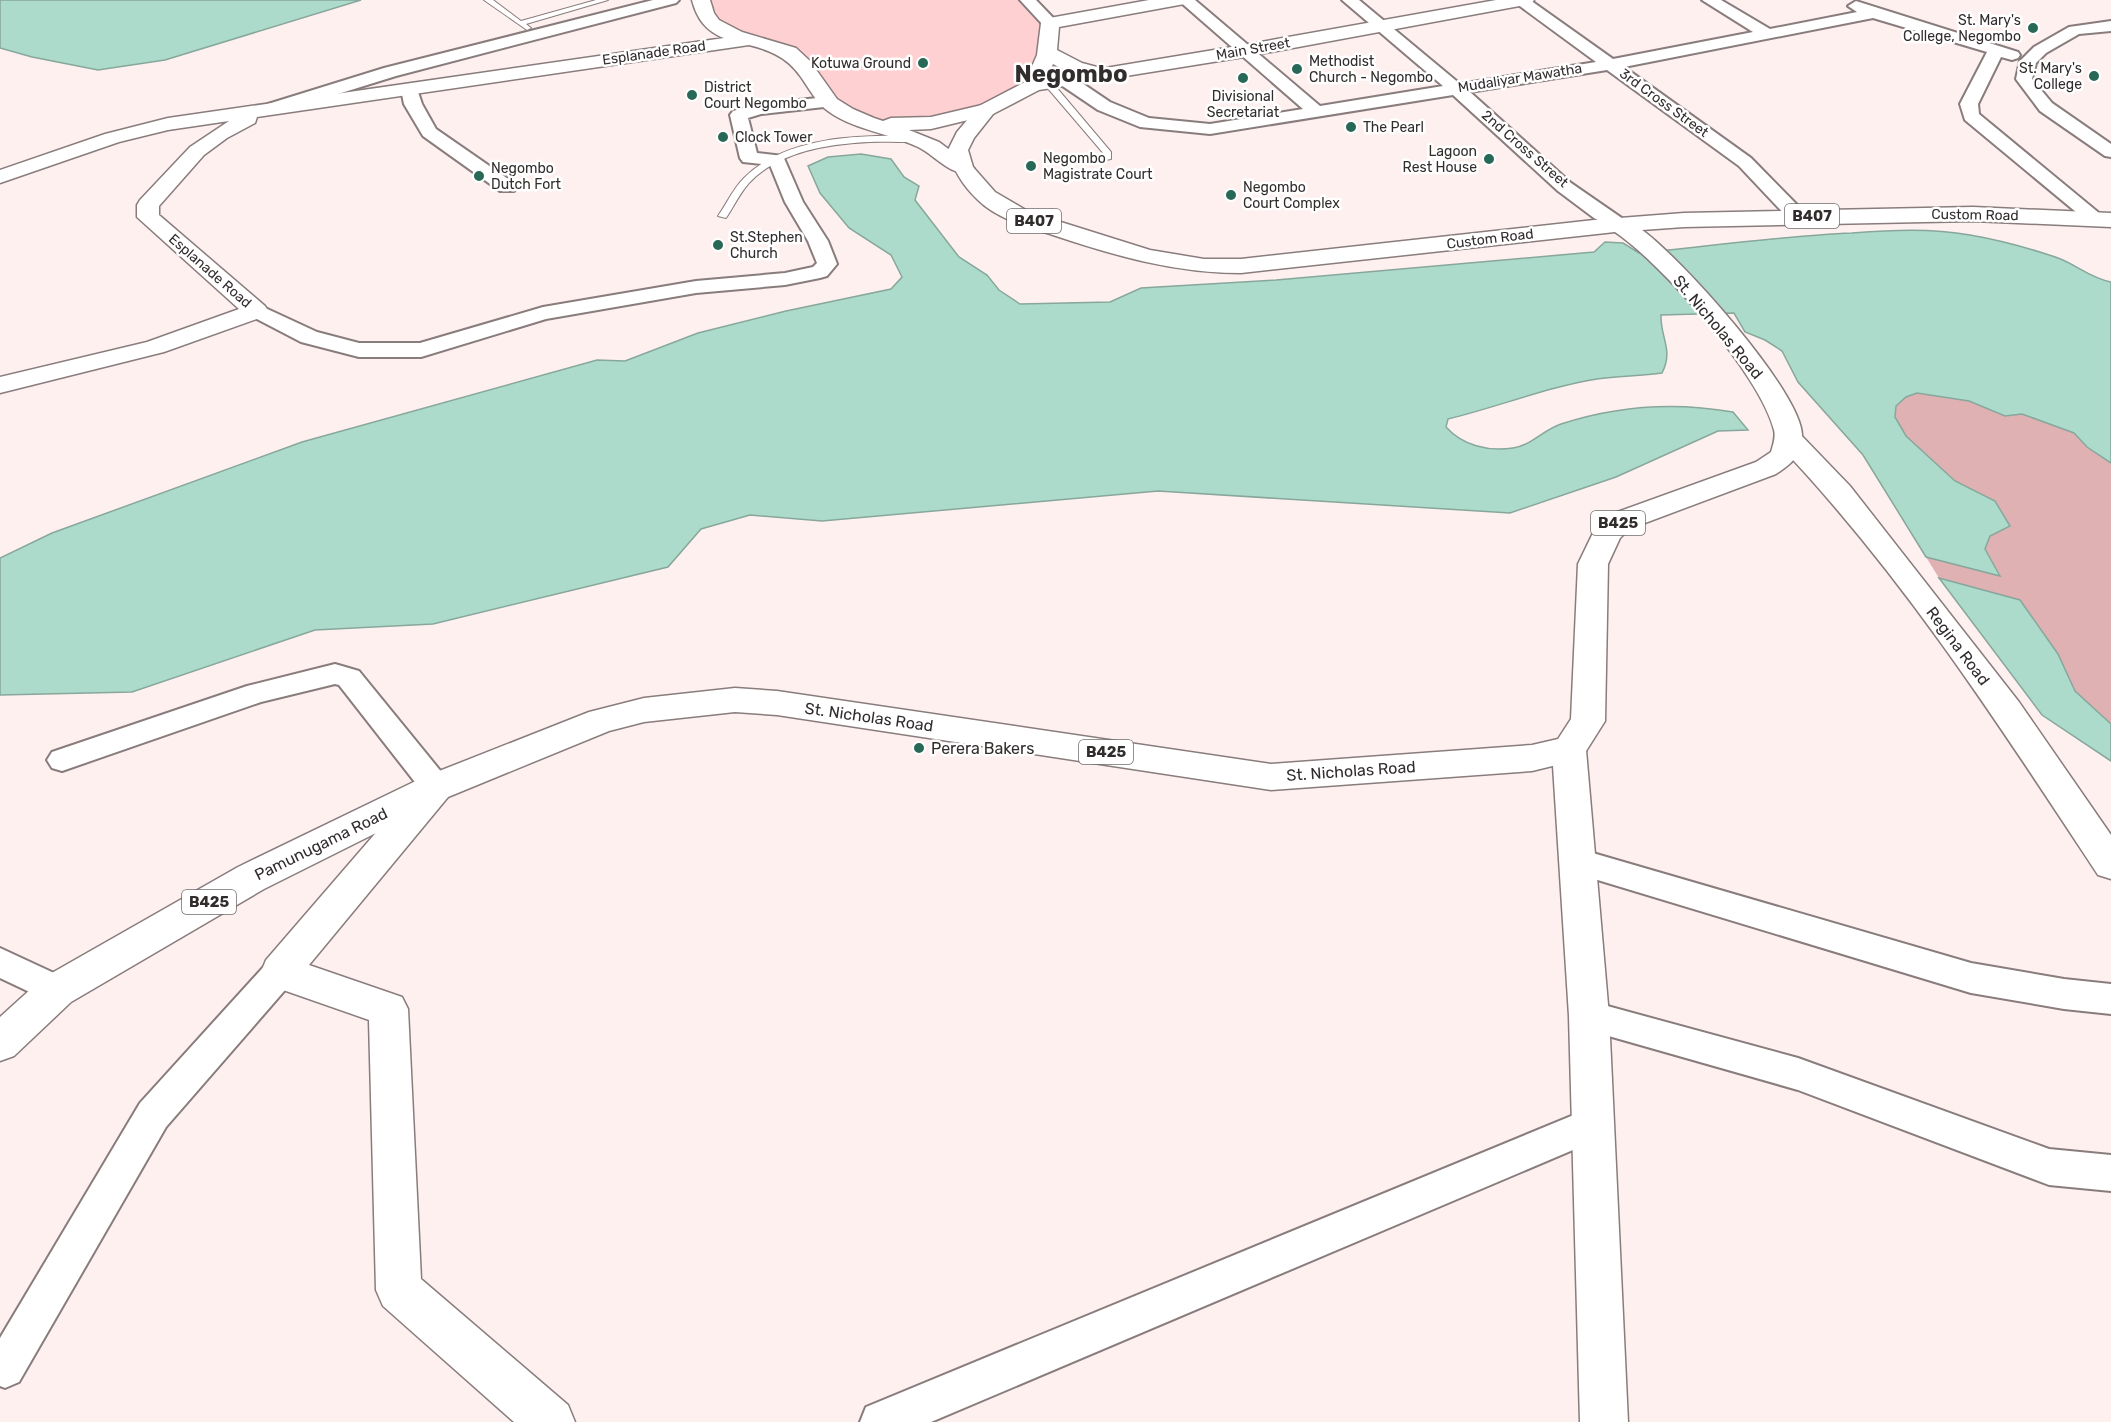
<svg xmlns="http://www.w3.org/2000/svg" width="2111" height="1422" viewBox="0 0 2111 1422" font-family="Rubik,sans-serif">
<style>
.green{fill:#ffd0d1}
.forest{fill:#dfb1b3}
.water{fill:#acdbcb;stroke:#87a79c;stroke-width:1.5}
.lines{fill:none;stroke-linecap:round;stroke-linejoin:round}
.service-casing{stroke:#897c7c;stroke-width:2}
.minor-casing{stroke:#897c7c;stroke-width:4}
.tertiary-casing{stroke:#897c7c;stroke-width:3}
.primary-casing{stroke:#897c7c;stroke-width:3}
.service{fill:#fff;fill-rule:evenodd}
.minor{fill:#fff;fill-rule:evenodd}
.tertiary{fill:#fff;fill-rule:evenodd}
.primary{fill:#fff;fill-rule:evenodd}
.poi-dot{fill:#276856;stroke:#fff;stroke-width:2}
.labels{text-anchor:middle;dominant-baseline:central;stroke-width:5;stroke-linejoin:round;paint-order:stroke}
.far-poi-label{font-size:14px;fill:#322d2d;stroke:#fff;text-anchor:start}
.far-street-label{font-size:14px;fill:#322d2d;stroke:#fff}
.shield{fill:#fff;stroke:#706c6c;stroke-width:1.5}
.shield-label{font-size:15px;font-weight:bold;fill:#322d2d}
.street-label{font-size:16px;fill:#322d2d;stroke:#fff}
.poi-label{font-size:16px;fill:#322d2d;stroke:#fff;text-anchor:start}
.far-town-label{font-size:24px;font-weight:bold;fill:#322d2d;stroke:#fff}
</style>
<rect width="100%" height="100%" fill="#fff0f0"/>
<!-- green -->
<path class="green" d="M 701,0 L 1028,0 L 1050,23 L 1034,85 L 960,118 L 868,123 L 844,112 L 804,66 L 727,33 Z"/>
<!-- forest -->
<path class="forest" d="M 1917,393 L 1969,401 L 2005,416 L 2022,414 L 2058,426 L 2074,433 L 2087,447 L 2111,463 L 2111,724 L 2075,691 L 2058,654 L 2020,600 L 1939,578 L 1926,557 L 2000,575 L 1985,549 L 1990,536 L 2009,526 L 1995,502 L 1955,481 L 1906,436 L 1895,417 L 1896,406 L 1906,397 Z"/>
<!-- water -->
<path class="water" d="M 0,0 L 361,0 L 165,60 L 98,70 L 32,57 L 0,48 Z
M 861,154 L 891,159 L 904,177 L 919,186 L 915,200 L 959,257 L 987,275 L 999,290 L 1020,304 L 1110,302 L 1141,288 L 1276,280 L 1594,252 L 1605,242 L 1623,243 L 1639,253 C 1710,246 1781,236 1852,233 C 1891,230 1931,228 1970,235 C 1999,240 2029,248 2058,258 C 2077,265 2090,278 2111,282 L 2111,463 L 2087,447 L 2074,433 L 2022,414 L 2005,416 L 1969,401 L 1917,393 L 1906,397 L 1896,406 L 1895,417 L 1906,436 L 1955,481 L 1995,501 L 2010,526 L 1990,536 L 1985,549 L 2000,576 L 1926,557 L 1863,455 L 1798,382 L 1782,351 L 1765,340 L 1745,332 L 1734,313 L 1661,315 C 1660,337 1674,350 1662,373 C 1641,376 1619,376 1597,379 C 1547,387 1498,407 1448,419 L 1446,427 C 1462,445 1488,452 1513,448 C 1532,445 1543,430 1561,424 C 1616,406 1676,402 1733,412 L 1748,430 L 1718,431 L 1616,477 L 1510,513 L 1158,491 L 822,521 L 750,515 L 701,529 L 668,567 L 433,624 L 315,630 L 132,692 L 0,695 L 0,558 L 52,533 L 302,442 L 597,360 L 625,361 L 698,333 L 786,311 L 891,289 L 902,277 L 891,255 L 849,228 L 820,193 L 808,166 L 828,157 Z
M 1939,578 L 2020,600 L 2058,654 L 2075,691 L 2111,724 L 2111,761 L 2042,715 Z"/>
<g class="lines">
<defs>
<path id="service" d="M 484,0 L 493,0 L 521,21 L 596,0 L 608,0 L 526,24 L 531,28 L 527,30 Z
M 1045,81 L 1051,81 L 1111,152 L 1111,159 L 1090,163 L 1090,159 L 1104,154 L 1045,85 Z
M 914,136 L 918,139 L 917,141 C 902,143 886,141 870,142 C 829,144 779,151 749,183 C 740,193 734,206 726,218 L 718,216 C 727,203 733,189 744,178 C 786,136 859,135 914,136 Z"/>
<path id="minor" d="M 653,0 L 679,0 L 676,3 L 396,76 L 280,112 L 268,112 L 265,108 L 268,104 L 384,68 Z
M 1020,0 L 1036,0 L 1058,23 L 1056,26 L 1044,26 Z
M 1178,0 L 1195,0 L 1320,106 L 1443,86 L 1342,0 L 1359,0 L 1460,84 L 1596,62 L 1517,4 L 1515,0 L 1530,0 L 1613,59 L 1753,32 L 1702,0 L 1721,0 L 1770,29 L 1857,12 L 1848,6 L 1856,1 L 2018,52 L 2020,55 L 2018,58 L 2012,60 L 2001,57 L 1978,104 L 1979,114 L 2105,218 L 2102,222 L 2088,222 L 1965,120 L 1960,104 L 1987,52 L 1873,18 L 1624,67 L 1751,158 L 1804,212 L 1807,216 L 1804,220 L 1790,220 L 1739,166 L 1607,70 L 1470,92 L 1571,183 L 1626,221 L 1629,225 L 1626,229 L 1619,231 L 1594,218 L 1558,191 L 1453,95 L 1210,134 L 1140,127 L 1098,110 L 1061,85 L 1059,81 L 1061,77 L 1073,77 L 1110,102 L 1149,118 L 1210,124 L 1303,109 Z
M 2111,21 L 2111,31 L 2079,34 L 2046,53 L 2036,63 L 2032,79 L 2052,103 L 2111,144 L 2111,157 L 2105,156 L 2040,111 L 2016,79 L 2020,61 L 2034,47 L 2069,27 Z
M 409,84 L 417,89 L 422,104 L 436,129 L 514,183 L 516,187 L 514,191 L 500,191 L 423,136 L 404,104 L 401,89 Z
M 827,97 L 833,98 L 836,102 L 833,106 L 761,114 L 748,118 L 757,153 L 783,156 L 803,202 L 828,241 L 837,264 L 827,276 L 820,278 L 785,285 L 696,293 L 546,319 L 421,357 L 359,357 L 301,342 L 249,315 L 245,311 L 249,307 L 256,305 L 263,307 L 317,332 L 359,343 L 420,343 L 543,307 L 696,281 L 785,273 L 813,267 L 817,263 L 808,241 L 785,202 L 770,165 L 743,162 L 740,158 L 730,115 L 733,111 L 759,104 Z
M 335,664 L 359,671 L 447,779 L 451,787 L 447,795 L 436,799 L 425,795 L 339,685 L 335,684 L 261,702 L 62,771 L 52,768 L 47,760 L 52,752 L 247,686 Z
M 1579,849 L 1971,963 L 2064,979 L 2111,984 L 2111,1014 L 2064,1009 L 1971,993 L 1568,871 L 1563,862 L 1568,853 Z
M 0,948 L 69,980 L 74,990 L 69,1000 L 57,1005 L 0,978 Z
M 280,957 L 292,962 L 297,972 L 292,982 L 166,1127 L 19,1382 L 5,1388 L 0,1386 L 0,1338 L 140,1103 L 268,962 Z
M 1589,1001 L 1798,1058 L 2049,1149 L 2111,1155 L 2111,1191 L 2049,1185 L 1798,1090 L 1577,1027 L 1572,1016 L 1577,1005 Z
M 1593,1107 L 1606,1112 L 1611,1124 L 1606,1136 L 931,1422 L 860,1422 L 866,1407 Z"/>
<path id="tertiary" d="M 692,0 L 710,0 L 714,13 L 719,20 L 742,32 L 796,48 L 810,61 L 837,99 L 853,109 L 874,118 L 883,121 L 891,118 L 931,117 L 986,104 L 993,106 L 996,110 L 993,114 L 931,129 L 909,130 L 939,142 L 974,168 L 970,172 C 951,177 935,155 918,147 C 889,133 854,130 828,111 C 819,105 813,95 807,86 C 792,61 777,52 749,45 L 257,117 L 255,123 L 227,138 L 204,155 L 159,206 L 159,215 L 265,306 L 268,311 L 265,316 L 164,352 L 0,393 L 0,377 L 147,342 L 239,309 L 137,217 L 137,205 L 140,200 L 190,147 L 229,121 L 168,130 L 119,142 L 0,183 L 0,170 L 105,134 L 168,118 L 724,38 C 706,31 697,19 692,0 Z
M 1149,0 L 1188,0 L 1185,4 L 1179,5 L 1059,27 L 1057,50 L 1082,63 L 1112,71 L 1115,75 L 1112,79 C 1094,83 1068,72 1053,64 L 1041,89 L 1027,89 L 1024,85 L 1037,55 L 1041,23 L 1044,19 Z
M 1789,431 L 1799,433 L 1850,486 L 2019,702 L 2111,835 L 2111,879 L 2098,875 C 2000,726 1902,574 1779,445 L 1775,439 L 1779,433 Z
M 1569,737 L 1581,741 L 1586,750 L 1609,1016 L 1628,1422 L 1580,1422 L 1569,1016 L 1552,750 L 1557,741 Z
M 436,773 L 448,777 L 453,787 L 448,797 L 309,965 L 402,997 L 408,1009 L 421,1279 L 568,1405 L 575,1422 L 514,1422 L 383,1306 L 376,1290 L 369,1020 L 266,984 L 261,972 L 266,960 L 424,777 Z"/>
<path id="primary" d="M 1496,0 L 1534,0 L 1531,4 L 1525,5 L 1244,57 L 1039,90 L 993,114 L 974,138 L 968,150 L 973,167 L 995,192 L 1029,212 L 1150,250 L 1204,259 L 1241,259 L 1594,220 L 1684,213 L 1973,207 L 2111,213 L 2111,227 L 1973,221 L 1684,227 L 1642,230 C 1679,256 1801,391 1802,435 C 1803,455 1791,464 1776,474 L 1629,529 L 1620,538 L 1608,564 L 1605,721 L 1581,759 L 1532,771 L 1271,790 L 777,715 L 735,712 L 644,722 L 609,731 L 448,797 L 264,889 L 71,1002 L 14,1056 L 0,1061 L 0,1017 L 43,978 L 238,867 L 424,777 L 589,712 L 644,698 L 735,688 L 777,691 L 1271,764 L 1532,745 L 1558,739 L 1571,719 L 1578,564 L 1593,533 L 1609,515 L 1756,462 L 1771,452 C 1773,445 1776,437 1774,430 C 1760,374 1662,264 1615,232 L 1241,273 C 1174,273 1116,256 1053,235 C 1028,227 997,219 978,200 C 963,186 953,170 948,150 L 957,132 L 979,106 L 1027,81 L 1244,45 Z"/>
</defs>
<!-- service casing -->
<use href="#service" class="service-casing"/>
<!-- minor casing -->
<use href="#minor" class="minor-casing"/>
<!-- tertiary casing -->
<use href="#tertiary" class="tertiary-casing"/>
<!-- primary casing -->
<use href="#primary" class="primary-casing"/>
<!-- service -->
<use href="#service" class="service"/>
<!-- minor -->
<use href="#minor" class="minor"/>
<!-- tertiary -->
<use href="#tertiary" class="tertiary"/>
<!-- primary -->
<use href="#primary" class="primary"/>
</g>
<!-- markers -->
<g class="poi-dot">
<circle cx="2033" cy="28" r="6"/>
<circle cx="923" cy="63" r="6"/>
<circle cx="1297" cy="69" r="6"/>
<circle cx="2094" cy="76" r="6"/>
<circle cx="1243" cy="78" r="6"/>
<circle cx="692" cy="95" r="6"/>
<circle cx="1351" cy="127" r="6"/>
<circle cx="723" cy="137" r="6"/>
<circle cx="1489" cy="159" r="6"/>
<circle cx="1031" cy="166" r="6"/>
<circle cx="479" cy="176" r="6"/>
<circle cx="1231" cy="195" r="6"/>
<circle cx="718" cy="245" r="6"/>
<circle cx="919" cy="748" r="6"/>
</g>
<g class="labels">
<!-- far-poi labels -->
<g class="far-poi-label">
<text x="2021" y="20" text-anchor="end">St. Mary's<tspan x="2021" dy="16">College, Negombo</tspan></text>
<text x="1309" y="61">Methodist<tspan x="1309" dy="16">Church - Negombo</tspan></text>
<text x="911" y="63" text-anchor="end">Kotuwa Ground</text>
<text x="2082" y="68" text-anchor="end">St. Mary's<tspan x="2082" dy="16">College</tspan></text>
<text x="704" y="87">District<tspan x="704" dy="16">Court Negombo</tspan></text>
<text x="1243" y="96" text-anchor="middle">Divisional<tspan x="1243" dy="16">Secretariat</tspan></text>
<text x="1363" y="127">The Pearl</text>
<text x="735" y="137">Clock Tower</text>
<text x="1477" y="151" text-anchor="end">Lagoon<tspan x="1477" dy="16">Rest House</tspan></text>
<text x="1043" y="158">Negombo<tspan x="1043" dy="16">Magistrate Court</tspan></text>
<text x="491" y="168">Negombo<tspan x="491" dy="16">Dutch Fort</tspan></text>
<text x="1243" y="187">Negombo<tspan x="1243" dy="16">Court Complex</tspan></text>
<text x="730" y="237">St.Stephen<tspan x="730" dy="16">Church</tspan></text>
</g>
<!-- far-street labels -->
<g class="far-street-label">
<text transform="translate(1253 49) rotate(-10)">Main Street</text>
<text transform="translate(654 53) rotate(-8)">Esplanade Road</text>
<text transform="translate(1520 78) rotate(-9)">Mudaliyar Mawatha</text>
<text transform="translate(1664 103) rotate(36)">3rd Cross Street</text>
<text transform="translate(1525 149) rotate(41)">2nd Cross Street</text>
<text transform="translate(1975 215) rotate(1)">Custom Road</text>
<text transform="translate(1490 239) rotate(-7)">Custom Road</text>
<text transform="translate(210 271) rotate(41)">Esplanade Road</text>
</g>
<!-- shield labels -->
<g class="shield">
<rect x="1785" y="204" width="54" height="24" rx="4.5"/>
<rect x="1007" y="209" width="54" height="24" rx="4.5"/>
<rect x="1591" y="511" width="54" height="24" rx="4.5"/>
<rect x="1079" y="740" width="54" height="24" rx="4.5"/>
<rect x="182" y="890" width="54" height="24" rx="4.5"/>
</g>
<g class="shield-label">
<text x="1812" y="216">B407</text>
<text x="1034" y="221">B407</text>
<text x="1618" y="523">B425</text>
<text x="1106" y="752">B425</text>
<text x="209" y="902">B425</text>
</g>
<!-- street labels -->
<g class="street-label">
<text transform="translate(1718 327) rotate(50)">St. Nicholas Road</text>
<text transform="translate(1958 646) rotate(53)">Regina Road</text>
<text transform="translate(869 717) rotate(8)">St. Nicholas Road</text>
<text transform="translate(1351 771) rotate(-4)">St. Nicholas Road</text>
<text transform="translate(321 844) rotate(-26)">Pamunugama Road</text>
</g>
<!-- poi labels -->
<g class="poi-label">
<text x="931" y="748">Perera Bakers</text>
</g>
<!-- far-town labels -->
<g class="far-town-label">
<text x="1071" y="74">Negombo</text>
</g>
</g>
</svg>
